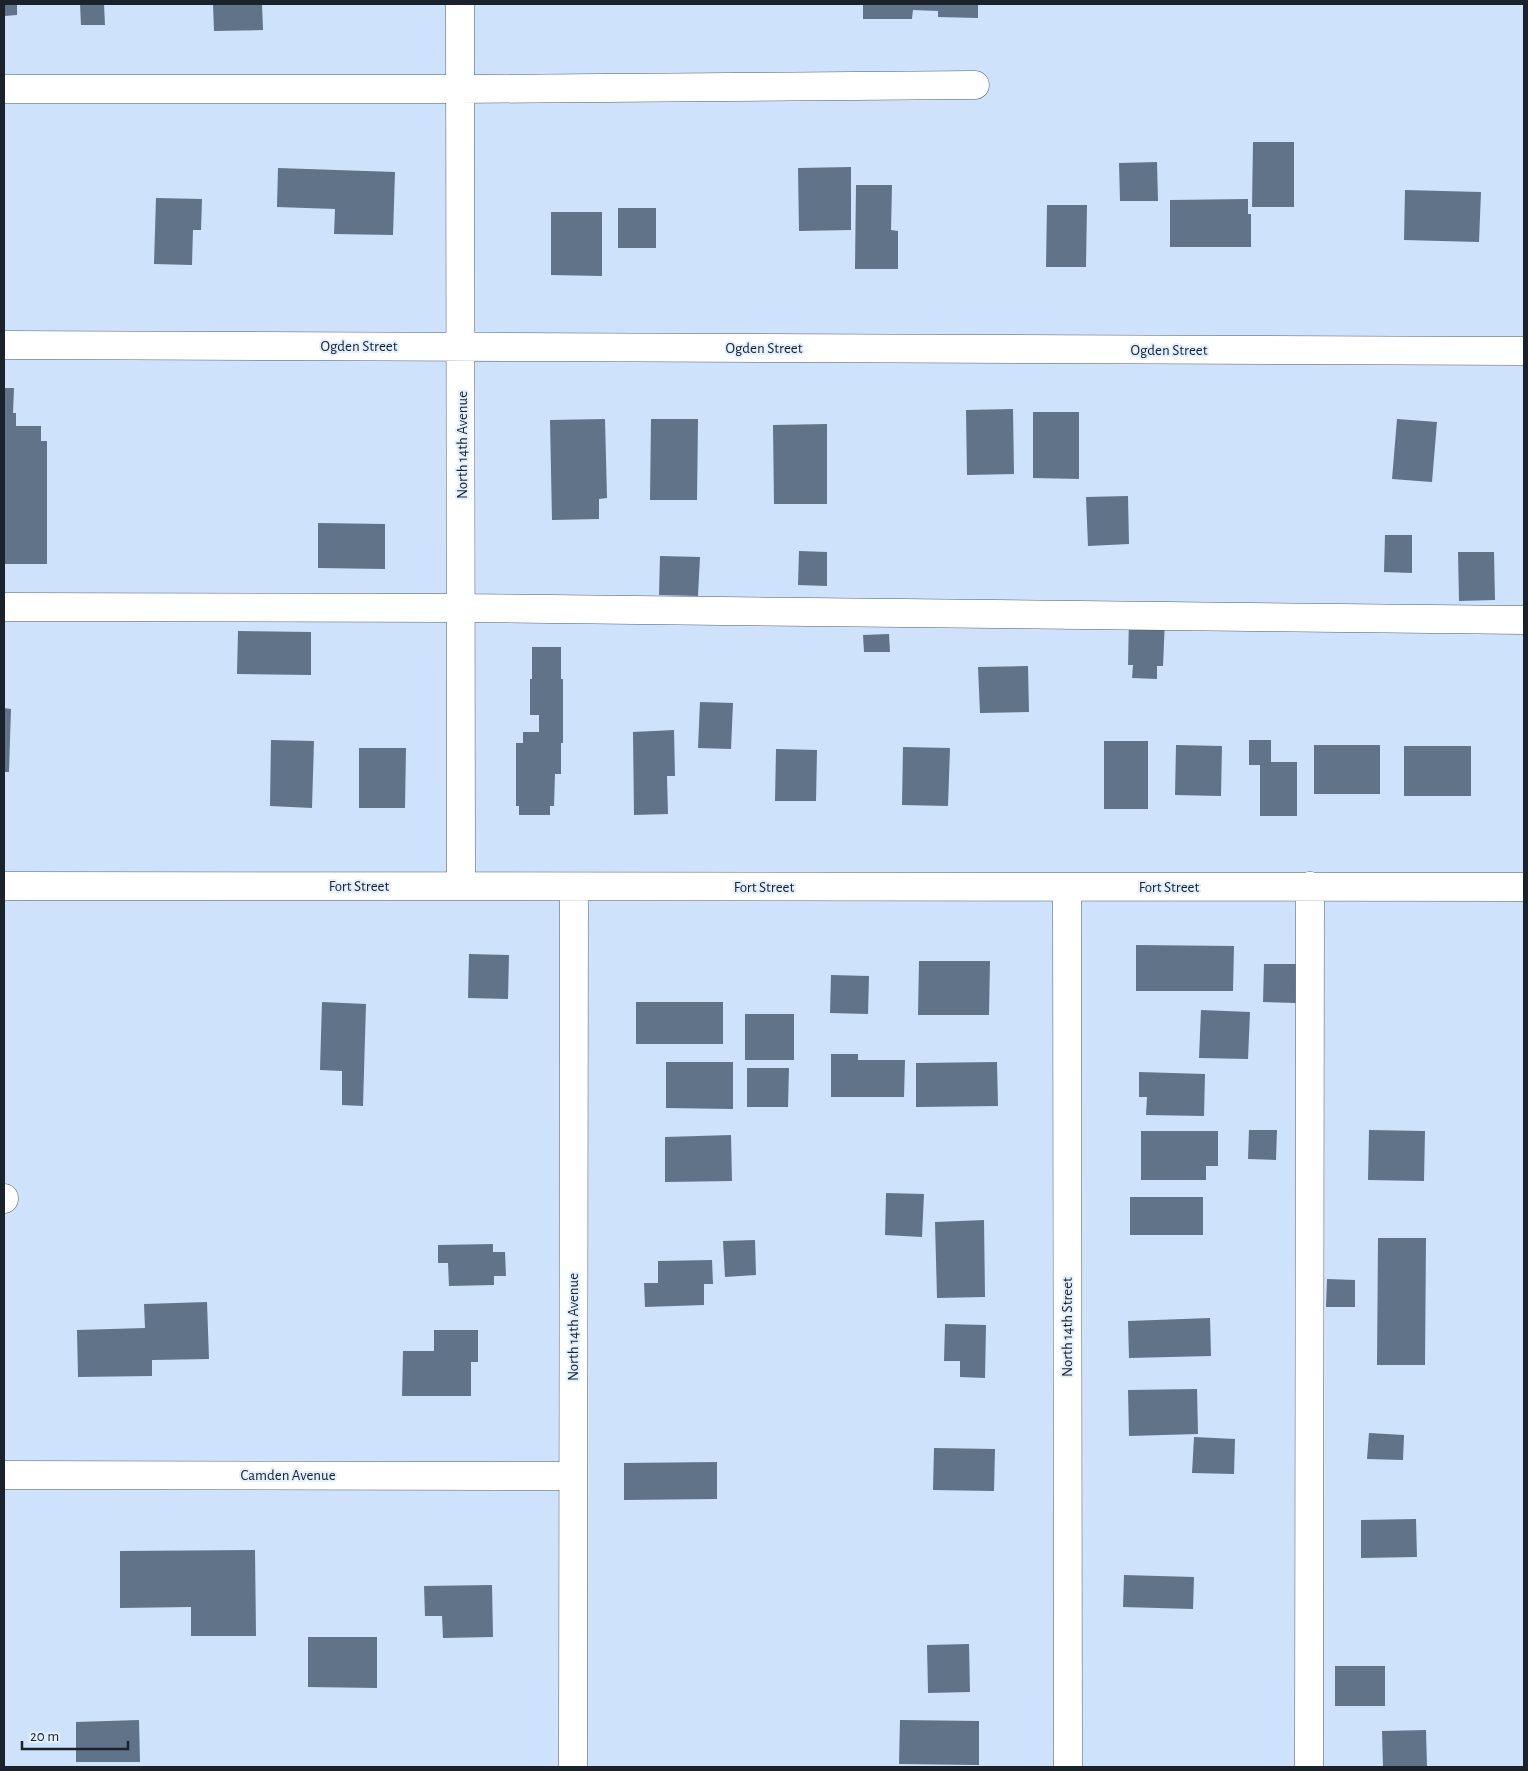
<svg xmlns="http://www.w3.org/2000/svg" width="1528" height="1771" viewBox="0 0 1528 1771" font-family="'Alegreya Sans',sans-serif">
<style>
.building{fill:#607389}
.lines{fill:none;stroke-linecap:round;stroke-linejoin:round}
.minor-casing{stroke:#4e5f75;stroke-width:29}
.minor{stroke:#fff;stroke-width:28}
.labels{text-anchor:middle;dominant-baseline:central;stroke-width:4;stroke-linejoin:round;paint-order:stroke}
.street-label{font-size:15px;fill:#1a222b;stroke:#e2effe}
</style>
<rect width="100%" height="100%" fill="#cee2fc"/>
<!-- building -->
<path class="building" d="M 4,4 L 17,4 L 17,15 L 4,16 Z
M 80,4 L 104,4 L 105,25 L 81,25 Z
M 213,4 L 262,4 L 263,30 L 214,31 Z
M 863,4 L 978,4 L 978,18 L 938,17 L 938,11 L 913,10 L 912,19 L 863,19 Z
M 1253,142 L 1294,142 L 1294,207 L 1252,207 Z
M 1157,162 L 1158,201 L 1120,201 L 1119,163 Z
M 851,167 L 851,230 L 799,231 L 798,168 Z
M 278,168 L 395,172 L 393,235 L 334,234 L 335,209 L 277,207 Z
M 856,185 L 892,185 L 891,230 L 898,231 L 898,269 L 855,269 Z
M 1405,190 L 1481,192 L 1479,242 L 1404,240 Z
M 156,198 L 202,199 L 201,230 L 193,230 L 192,265 L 154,264 Z
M 1248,199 L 1248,214 L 1251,214 L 1251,247 L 1170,247 L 1170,200 Z
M 1047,205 L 1087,205 L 1086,267 L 1046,267 Z
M 618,208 L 656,208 L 656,248 L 618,248 Z
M 551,212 L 602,212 L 602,276 L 551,275 Z
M 4,388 L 14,388 L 13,413 L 16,413 L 16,426 L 41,426 L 41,441 L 47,441 L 47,564 L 4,564 Z
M 1013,409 L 1014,474 L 967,475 L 966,410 Z
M 1033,412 L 1079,412 L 1079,479 L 1033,478 Z
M 605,419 L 607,498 L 599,499 L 599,519 L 552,520 L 550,420 Z
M 651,419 L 698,419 L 697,500 L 650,500 Z
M 1397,419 L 1437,422 L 1432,482 L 1392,479 Z
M 827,424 L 827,504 L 774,504 L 773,425 Z
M 1128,496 L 1129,544 L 1088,546 L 1086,497 Z
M 318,523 L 385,524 L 385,569 L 318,568 Z
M 1385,535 L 1412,535 L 1412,573 L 1384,572 Z
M 799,551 L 827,552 L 827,586 L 798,585 Z
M 1458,552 L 1494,552 L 1495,600 L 1459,601 Z
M 660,556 L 700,557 L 698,596 L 659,595 Z
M 1129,617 L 1165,619 L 1163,666 L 1157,666 L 1157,679 L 1132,678 L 1133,665 L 1128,665 Z
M 238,631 L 311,632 L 311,675 L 237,674 Z
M 889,634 L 890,652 L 864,652 L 863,635 Z
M 532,647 L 561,647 L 561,679 L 563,679 L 563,743 L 561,743 L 561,774 L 555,774 L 554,806 L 550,806 L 550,815 L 519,815 L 519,806 L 516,806 L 516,743 L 523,743 L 523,732 L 539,732 L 539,715 L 530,715 L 530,679 L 532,679 Z
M 1028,666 L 1029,712 L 980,713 L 978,667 Z
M 700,702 L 733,703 L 731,749 L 698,748 Z
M 4,708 L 11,709 L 9,772 L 4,772 Z
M 674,730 L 675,776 L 667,776 L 668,814 L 634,815 L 633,732 Z
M 271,740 L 314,741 L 312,808 L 270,806 Z
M 1249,740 L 1271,740 L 1271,762 L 1297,762 L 1297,816 L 1260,816 L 1260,765 L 1249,765 Z
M 1104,741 L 1148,741 L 1148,809 L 1104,809 Z
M 1176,745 L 1222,746 L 1221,796 L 1175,795 Z
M 1314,745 L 1380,745 L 1380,794 L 1314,794 Z
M 1404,746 L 1471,746 L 1471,796 L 1404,796 Z
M 903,747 L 950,748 L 948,806 L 902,805 Z
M 359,748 L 406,748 L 405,808 L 359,808 Z
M 776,749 L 817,750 L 816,801 L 775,801 Z
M 1136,945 L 1234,946 L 1233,991 L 1136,991 Z
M 469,954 L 509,955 L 508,999 L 468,998 Z
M 919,961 L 990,961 L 989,1015 L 918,1015 Z
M 1264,964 L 1296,964 L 1296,1003 L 1263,1002 Z
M 831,975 L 869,976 L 868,1014 L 830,1013 Z
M 322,1002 L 366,1004 L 363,1106 L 342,1105 L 342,1071 L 320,1070 Z
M 636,1002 L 723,1002 L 723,1044 L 636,1044 Z
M 1201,1010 L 1250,1012 L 1248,1059 L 1199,1058 Z
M 745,1014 L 794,1014 L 794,1060 L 745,1060 Z
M 831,1054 L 858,1054 L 858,1060 L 905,1060 L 904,1097 L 831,1097 Z
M 666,1062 L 733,1062 L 733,1109 L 666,1108 Z
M 997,1062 L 998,1106 L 916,1107 L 916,1063 Z
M 747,1068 L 789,1068 L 788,1107 L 747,1107 Z
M 1139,1072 L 1205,1074 L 1204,1116 L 1146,1115 L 1147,1097 L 1139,1097 Z
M 1249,1130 L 1277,1130 L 1276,1160 L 1248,1159 Z
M 1369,1130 L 1425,1131 L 1424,1181 L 1368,1180 Z
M 1141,1131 L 1218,1131 L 1218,1166 L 1206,1166 L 1206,1180 L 1141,1180 Z
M 731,1135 L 732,1181 L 665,1182 L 665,1137 Z
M 886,1193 L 924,1194 L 922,1237 L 885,1235 Z
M 1130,1197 L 1203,1197 L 1203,1235 L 1130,1235 Z
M 984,1220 L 985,1297 L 937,1298 L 935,1222 Z
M 1378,1238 L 1426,1238 L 1425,1365 L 1377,1365 Z
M 755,1240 L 756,1275 L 725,1277 L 723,1241 Z
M 493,1244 L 493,1252 L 505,1252 L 506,1276 L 494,1276 L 494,1285 L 449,1286 L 448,1263 L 438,1263 L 438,1245 Z
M 712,1260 L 713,1284 L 704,1284 L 704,1305 L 645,1307 L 644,1283 L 658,1283 L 658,1261 Z
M 1327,1279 L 1355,1280 L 1355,1307 L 1326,1307 Z
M 207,1302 L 209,1359 L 152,1360 L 152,1376 L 78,1377 L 77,1330 L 145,1328 L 144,1304 Z
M 1210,1318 L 1211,1356 L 1129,1358 L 1128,1321 Z
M 945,1324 L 986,1325 L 985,1378 L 960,1377 L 960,1361 L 944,1361 Z
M 434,1330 L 478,1330 L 478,1362 L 471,1362 L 471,1396 L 402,1396 L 403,1351 L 434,1351 Z
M 1197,1389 L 1198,1434 L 1129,1436 L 1128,1390 Z
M 1369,1433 L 1404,1435 L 1403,1460 L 1367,1459 Z
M 1194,1437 L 1235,1439 L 1234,1474 L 1192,1473 Z
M 934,1448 L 995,1449 L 994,1491 L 933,1490 Z
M 717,1462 L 717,1499 L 624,1500 L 624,1463 Z
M 1416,1519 L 1417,1557 L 1361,1558 L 1361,1520 Z
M 255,1550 L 256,1636 L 191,1636 L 191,1607 L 120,1608 L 120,1551 Z
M 1124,1575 L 1194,1577 L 1193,1609 L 1123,1607 Z
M 492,1585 L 493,1637 L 443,1638 L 442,1616 L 425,1616 L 424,1586 Z
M 308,1637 L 377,1637 L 377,1688 L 308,1687 Z
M 969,1644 L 970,1692 L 928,1693 L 927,1645 Z
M 1335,1666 L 1385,1666 L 1385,1706 L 1335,1706 Z
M 139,1720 L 140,1762 L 76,1762 L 76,1722 Z
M 900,1720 L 979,1721 L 979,1765 L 899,1764 Z
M 1426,1730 L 1427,1767 L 1383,1767 L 1382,1731 Z"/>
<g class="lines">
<defs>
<path id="minor" d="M 460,4 L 461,886
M 4,89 L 461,89 L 975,85
M 4,345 L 1524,351
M 4,607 L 461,608 L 1524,620
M 4,886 L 1524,887
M 1067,888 L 1068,1767
M 4,1198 L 4,1199
M 4,1475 L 573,1476
M 573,1767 L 574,887
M 1309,1767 L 1310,886"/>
</defs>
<!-- minor casing -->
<use href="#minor" class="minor-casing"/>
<!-- minor -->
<use href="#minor" class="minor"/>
</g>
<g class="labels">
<!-- street labels -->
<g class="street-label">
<text x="359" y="346">Ogden Street</text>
<text x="764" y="348">Ogden Street</text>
<text x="1169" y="350">Ogden Street</text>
<text transform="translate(462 445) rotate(-90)">North 14th Avenue</text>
<text x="359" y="886">Fort Street</text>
<text x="764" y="887">Fort Street</text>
<text x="1169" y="887">Fort Street</text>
<text transform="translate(573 1327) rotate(-90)">North 14th Avenue</text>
<text transform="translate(1067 1327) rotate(-90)">North 14th Street</text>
<text x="288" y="1475">Camden Avenue</text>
</g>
</g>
<!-- border -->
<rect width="1528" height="1771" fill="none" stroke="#1a222b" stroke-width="10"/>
<!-- scale -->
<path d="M22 1741v8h106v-8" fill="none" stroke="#1a222b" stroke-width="2.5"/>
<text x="30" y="1741" font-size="15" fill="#1a222b" stroke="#e2effe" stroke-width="4" paint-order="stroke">20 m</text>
</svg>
